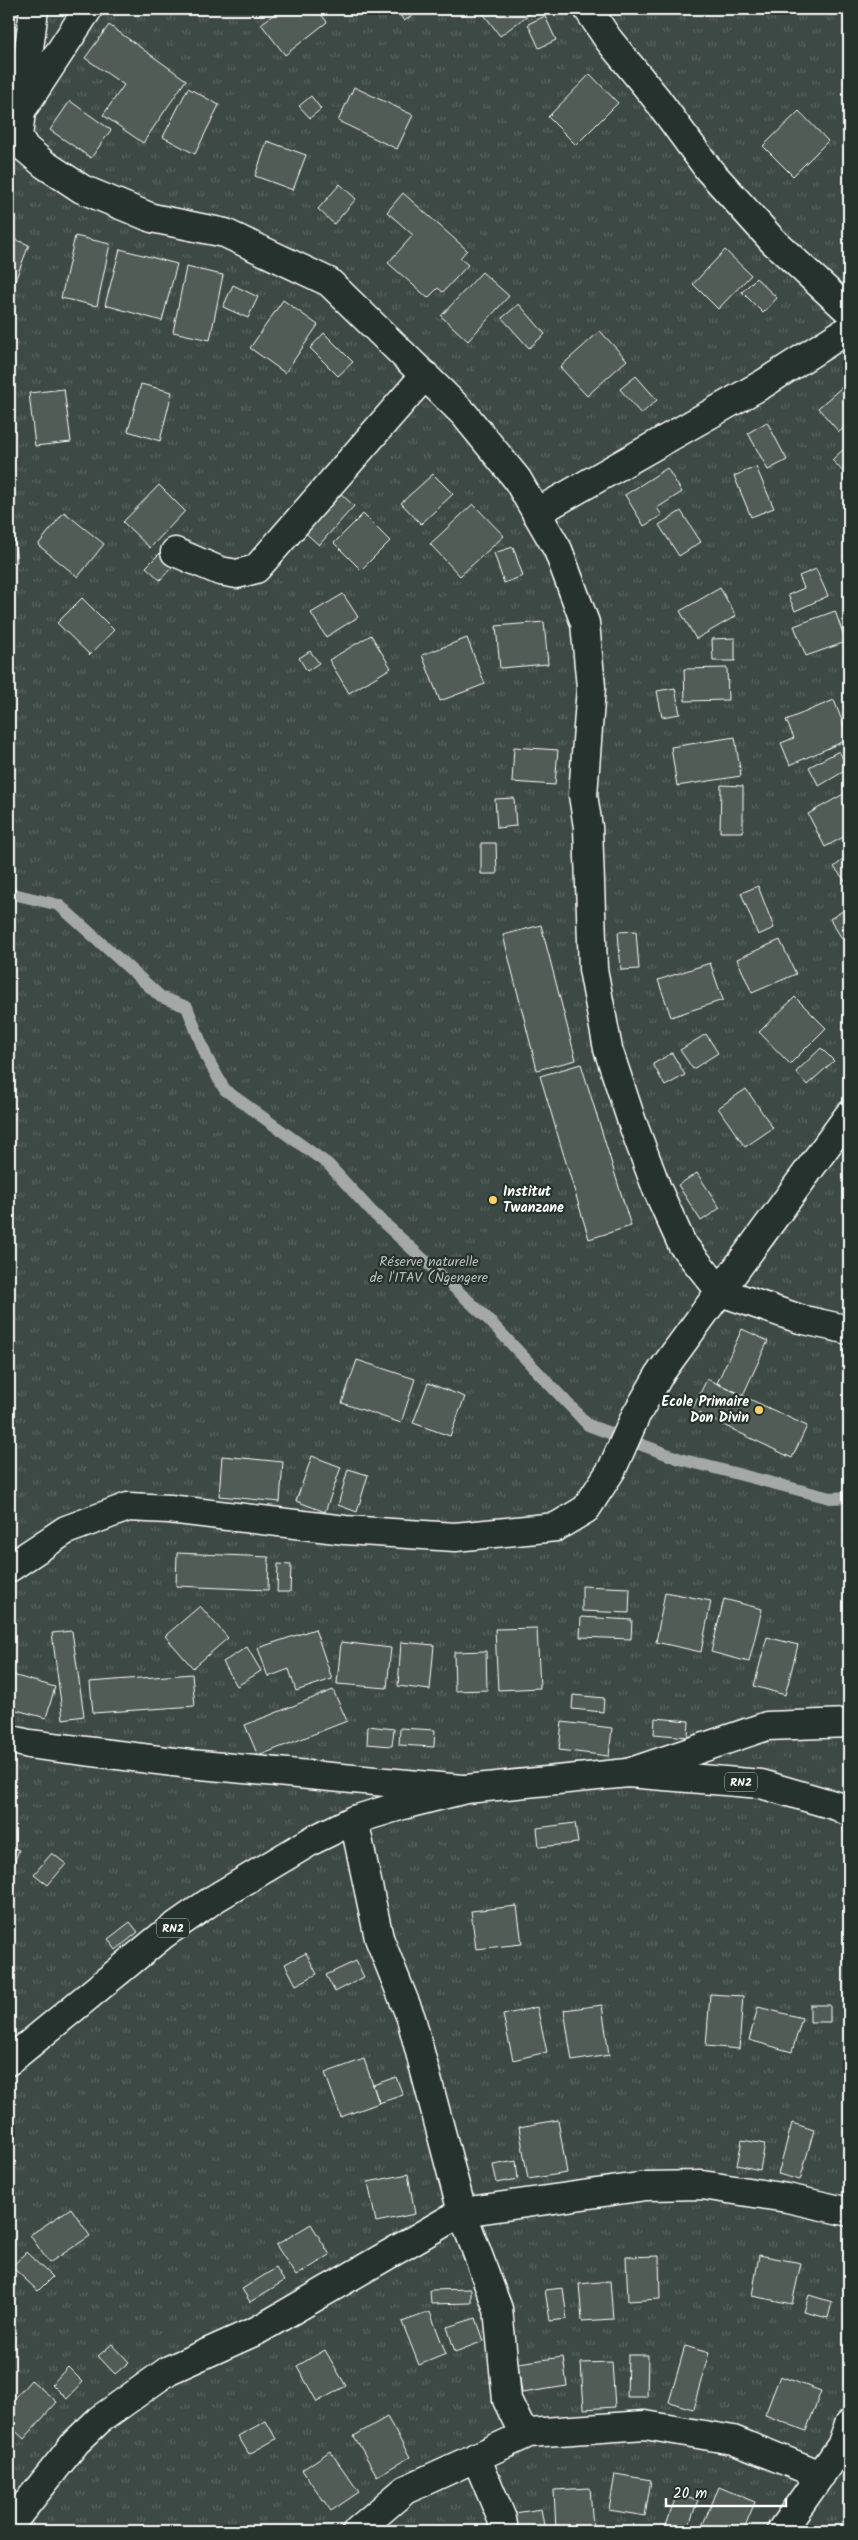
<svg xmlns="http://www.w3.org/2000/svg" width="858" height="2540" viewBox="0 0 858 2540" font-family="Kalam,sans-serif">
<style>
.park{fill:url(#park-tufts);stroke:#9ea4a2}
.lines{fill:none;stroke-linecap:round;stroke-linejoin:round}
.stream{stroke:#a4a9a7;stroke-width:12}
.building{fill:#515c57;stroke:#fff}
.minor-casing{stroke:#fff;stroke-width:31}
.highway-casing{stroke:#fff;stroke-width:31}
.minor{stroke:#26332d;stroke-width:28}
.highway{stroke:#26332d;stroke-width:28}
.poi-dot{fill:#ffd166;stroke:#26332d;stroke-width:2}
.labels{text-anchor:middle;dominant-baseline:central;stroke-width:4.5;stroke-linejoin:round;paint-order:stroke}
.shield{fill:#26332d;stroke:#bec2c0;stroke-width:1}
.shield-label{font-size:12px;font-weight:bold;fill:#fff}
.poi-label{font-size:14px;font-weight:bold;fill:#fff;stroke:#26332d;text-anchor:start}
.park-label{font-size:14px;fill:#bbbfbe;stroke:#26332d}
</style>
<defs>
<pattern id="park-tufts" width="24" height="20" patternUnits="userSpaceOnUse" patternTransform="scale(1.25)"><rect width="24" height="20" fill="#3e4944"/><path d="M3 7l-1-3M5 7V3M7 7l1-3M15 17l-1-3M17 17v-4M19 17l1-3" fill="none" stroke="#5b6460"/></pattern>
</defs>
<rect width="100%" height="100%" fill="#26332d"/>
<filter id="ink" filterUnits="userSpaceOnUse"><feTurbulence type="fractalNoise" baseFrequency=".02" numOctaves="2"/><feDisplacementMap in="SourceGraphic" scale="10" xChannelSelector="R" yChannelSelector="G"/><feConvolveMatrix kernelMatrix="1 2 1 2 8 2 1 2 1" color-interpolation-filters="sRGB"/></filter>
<g filter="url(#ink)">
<!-- park -->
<path class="park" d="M 9,9 L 849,9 L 849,2531 L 9,2531 Z"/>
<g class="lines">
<!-- stream -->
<path class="stream" d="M 9,893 L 59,905 L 161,997 L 187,1007 L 207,1058 L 225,1090 L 328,1164 L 372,1212 L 486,1317 L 588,1425 L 680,1459 L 830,1498 L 849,1497"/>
</g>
<!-- building -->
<path class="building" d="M 281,9 L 317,9 L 327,22 L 285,55 L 261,24 Z
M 396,9 L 423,9 L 404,21 Z
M 480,9 L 536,9 L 500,36 Z
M 545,16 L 556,40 L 539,48 L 528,24 Z
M 109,25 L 186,80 L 143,143 L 103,115 L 124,85 L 85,58 Z
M 590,74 L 618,103 L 576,145 L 548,117 Z
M 354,87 L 413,115 L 397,149 L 338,121 Z
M 188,88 L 219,105 L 195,154 L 163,137 Z
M 311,96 L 321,109 L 310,118 L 299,106 Z
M 70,101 L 111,130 L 91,158 L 50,130 Z
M 799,111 L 828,141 L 793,176 L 763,146 Z
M 267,141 L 306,155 L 293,190 L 255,176 Z
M 340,184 L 356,199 L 334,224 L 318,209 Z
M 403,193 L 467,250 L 460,258 L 468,265 L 443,292 L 438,288 L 428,298 L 388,263 L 413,235 L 387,212 Z
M 75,236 L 110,244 L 97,306 L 61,298 Z
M 9,237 L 29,245 L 9,296 Z
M 120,249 L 177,264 L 162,321 L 105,305 Z
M 725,250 L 751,275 L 718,309 L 693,284 Z
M 186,267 L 223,275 L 210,340 L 173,332 Z
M 482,272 L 509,296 L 468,341 L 441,316 Z
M 756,278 L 777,298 L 763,313 L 742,292 Z
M 233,285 L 258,297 L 248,318 L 223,307 Z
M 283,300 L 318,325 L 285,373 L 250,348 Z
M 519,304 L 545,334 L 529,348 L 502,318 Z
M 600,331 L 627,360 L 587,396 L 560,367 Z
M 324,333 L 353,362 L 338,376 L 310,348 Z
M 636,376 L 657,400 L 641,414 L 620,389 Z
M 849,381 L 849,423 L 839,432 L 818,408 Z
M 141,384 L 172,392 L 160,441 L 128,431 Z
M 64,389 L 71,442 L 35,446 L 29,393 Z
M 767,422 L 787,460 L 768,470 L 748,433 Z
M 9,437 L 10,437 L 11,458 L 9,458 Z
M 849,444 L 849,478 L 832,460 Z
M 756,467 L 774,508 L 751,517 L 734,476 Z
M 667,468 L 682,492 L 657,508 L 662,515 L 644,526 L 625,495 Z
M 433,474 L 453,494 L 421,524 L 401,503 Z
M 159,485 L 185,511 L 150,548 L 123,522 Z
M 337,490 L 354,506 L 319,545 L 301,529 Z
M 473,504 L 504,536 L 460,576 L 430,544 Z
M 681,511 L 701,542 L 679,556 L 659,525 Z
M 64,512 L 104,544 L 78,577 L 38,545 Z
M 363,514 L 390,541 L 361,570 L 334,543 Z
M 9,521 L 12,521 L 17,562 L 9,563 Z
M 513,547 L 523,576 L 504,583 L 494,553 Z
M 161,552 L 174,565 L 160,580 L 146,567 Z
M 816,569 L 828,596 L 795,611 L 788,595 L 804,588 L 799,576 Z
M 720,588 L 736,616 L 696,639 L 680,611 Z
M 343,594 L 358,617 L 326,637 L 311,613 Z
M 82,598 L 114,630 L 90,655 L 57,623 Z
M 835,611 L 846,642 L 806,656 L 794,626 Z
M 544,622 L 548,664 L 500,668 L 496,626 Z
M 371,635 L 391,668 L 349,693 L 329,660 Z
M 467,638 L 485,684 L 440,701 L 422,655 Z
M 735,638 L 735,661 L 713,661 L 712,639 Z
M 310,651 L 319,663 L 307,671 L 299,658 Z
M 727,668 L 728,700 L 685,701 L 684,669 Z
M 675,688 L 680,714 L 662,717 L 657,691 Z
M 834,700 L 849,739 L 790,765 L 781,743 L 794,738 L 786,720 Z
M 735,737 L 741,776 L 677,786 L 671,747 Z
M 514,747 L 558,750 L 555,785 L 512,782 Z
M 839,751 L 848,769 L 819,786 L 809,767 Z
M 721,785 L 743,786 L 743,832 L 720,832 Z
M 849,791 L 849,834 L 825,847 L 808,814 Z
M 514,798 L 516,826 L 497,828 L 495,799 Z
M 481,843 L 496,843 L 497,874 L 481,874 Z
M 849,855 L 849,886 L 834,867 Z
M 758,886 L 774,928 L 758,935 L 741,893 Z
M 849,907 L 849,950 L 830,919 Z
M 541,925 L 576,1060 L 537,1070 L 503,935 Z
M 636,931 L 639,969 L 621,970 L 618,932 Z
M 780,940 L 796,974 L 752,993 L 737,959 Z
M 710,963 L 723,1000 L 671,1017 L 658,980 Z
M 795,997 L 826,1028 L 790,1064 L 759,1032 Z
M 706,1034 L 718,1053 L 693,1069 L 680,1050 Z
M 821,1048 L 834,1061 L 807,1085 L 796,1072 Z
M 672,1053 L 685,1075 L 665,1086 L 653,1064 Z
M 581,1064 L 631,1226 L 589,1239 L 540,1076 Z
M 746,1089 L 773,1128 L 745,1147 L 718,1108 Z
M 697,1173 L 720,1208 L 701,1221 L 678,1185 Z
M 742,1329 L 768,1341 L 743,1395 L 717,1383 Z
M 357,1360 L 415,1379 L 401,1423 L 342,1403 Z
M 707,1379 L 807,1426 L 792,1458 L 692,1410 Z
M 428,1383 L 465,1397 L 450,1436 L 413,1423 Z
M 222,1456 L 283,1462 L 280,1502 L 219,1496 Z
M 312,1456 L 341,1467 L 325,1512 L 296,1501 Z
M 348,1469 L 368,1475 L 357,1512 L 338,1505 Z
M 177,1553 L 269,1557 L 268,1590 L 176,1586 Z
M 278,1564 L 291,1565 L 290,1592 L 277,1592 Z
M 582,1586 L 630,1588 L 629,1613 L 582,1611 Z
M 665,1592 L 711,1601 L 701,1652 L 656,1642 Z
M 724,1599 L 762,1609 L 749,1662 L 711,1652 Z
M 200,1606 L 228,1638 L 193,1668 L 165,1636 Z
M 581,1617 L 632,1620 L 631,1639 L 580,1637 Z
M 537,1628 L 540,1688 L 498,1690 L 495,1629 Z
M 315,1629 L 332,1679 L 296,1691 L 289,1669 L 268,1677 L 258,1648 Z
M 72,1631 L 84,1716 L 63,1719 L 52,1633 Z
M 767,1637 L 798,1645 L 785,1695 L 754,1686 Z
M 341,1642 L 391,1648 L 387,1688 L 337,1684 Z
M 401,1642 L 434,1645 L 430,1690 L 398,1686 Z
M 247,1647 L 261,1671 L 237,1686 L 223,1662 Z
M 486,1651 L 487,1690 L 455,1691 L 454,1652 Z
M 9,1674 L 55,1687 L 46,1718 L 9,1708 Z
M 192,1674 L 195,1706 L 93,1713 L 90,1682 Z
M 849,1681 L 849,1697 L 845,1697 Z
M 333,1690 L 347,1721 L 258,1756 L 245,1725 Z
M 573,1695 L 604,1698 L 603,1712 L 572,1709 Z
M 655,1718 L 689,1721 L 688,1737 L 654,1734 Z
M 562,1722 L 612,1728 L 609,1756 L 559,1750 Z
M 368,1726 L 394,1729 L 392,1746 L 367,1744 Z
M 400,1728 L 435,1730 L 434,1747 L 399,1745 Z
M 575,1823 L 578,1843 L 539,1847 L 537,1828 Z
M 9,1846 L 19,1850 L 9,1877 Z
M 52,1853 L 66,1864 L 48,1885 L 34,1874 Z
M 517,1906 L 522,1944 L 476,1949 L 471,1911 Z
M 130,1922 L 138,1932 L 116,1950 L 108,1939 Z
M 306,1953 L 317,1974 L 296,1985 L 285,1964 Z
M 356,1961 L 364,1977 L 335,1992 L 326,1975 Z
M 710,1994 L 743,1996 L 739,2049 L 706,2046 Z
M 602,2005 L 609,2055 L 572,2061 L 564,2010 Z
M 810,2005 L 830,2005 L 830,2022 L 810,2022 Z
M 537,2007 L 547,2052 L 513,2060 L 503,2015 Z
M 758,2007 L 802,2018 L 792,2052 L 749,2040 Z
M 364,2059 L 379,2103 L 341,2117 L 325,2073 Z
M 396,2077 L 403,2095 L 379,2103 L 373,2085 Z
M 558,2120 L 567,2173 L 528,2179 L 519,2127 Z
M 792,2123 L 814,2130 L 800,2180 L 778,2174 Z
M 742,2140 L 765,2144 L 760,2170 L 737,2165 Z
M 516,2161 L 518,2179 L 497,2183 L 493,2165 Z
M 408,2174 L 415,2214 L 376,2222 L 368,2182 Z
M 71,2208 L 90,2236 L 49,2263 L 30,2235 Z
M 311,2224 L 330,2255 L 296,2276 L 276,2245 Z
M 26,2252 L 52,2277 L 38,2291 L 12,2267 Z
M 759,2255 L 801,2263 L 792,2304 L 752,2296 Z
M 659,2256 L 660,2299 L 628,2301 L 626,2257 Z
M 276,2268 L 284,2281 L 250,2302 L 242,2289 Z
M 610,2281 L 613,2319 L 582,2321 L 579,2284 Z
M 563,2288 L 567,2319 L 550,2321 L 545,2290 Z
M 471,2289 L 471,2303 L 431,2304 L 430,2290 Z
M 809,2295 L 832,2302 L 828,2318 L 804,2312 Z
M 430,2312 L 446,2354 L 419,2365 L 402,2322 Z
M 476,2318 L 484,2341 L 455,2352 L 447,2327 Z
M 112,2344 L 129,2362 L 115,2374 L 98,2356 Z
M 685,2346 L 709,2353 L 693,2409 L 669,2402 Z
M 325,2350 L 346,2386 L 317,2402 L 297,2366 Z
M 628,2355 L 648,2355 L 647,2397 L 627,2397 Z
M 563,2357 L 567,2386 L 522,2393 L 518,2363 Z
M 612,2362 L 615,2407 L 584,2409 L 581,2363 Z
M 68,2367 L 83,2382 L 67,2399 L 52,2384 Z
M 780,2376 L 821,2391 L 806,2431 L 765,2415 Z
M 31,2380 L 57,2402 L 24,2439 L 9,2425 L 9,2405 Z
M 387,2417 L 410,2457 L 377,2476 L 354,2436 Z
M 266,2421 L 276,2439 L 249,2454 L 238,2436 Z
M 330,2451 L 359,2492 L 331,2511 L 302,2470 Z
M 615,2474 L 651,2480 L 645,2516 L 609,2510 Z
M 719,2487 L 755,2502 L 743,2531 L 700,2531 Z
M 590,2488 L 593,2528 L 556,2530 L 554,2490 Z
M 677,2493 L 698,2500 L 687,2531 L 665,2529 Z
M 541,2509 L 545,2531 L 519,2531 L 515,2513 Z
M 224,2524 L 232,2531 L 218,2531 Z"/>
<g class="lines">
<defs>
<path id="minor" d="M 34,9 L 18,136 L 25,148 L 44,164 L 82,189 L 152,218 L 225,233 L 329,282 L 464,414 L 517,479 L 558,550 L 585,623 L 591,687 L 583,795 L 588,827 L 593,969 L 608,1049 L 632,1122 L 657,1189 L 682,1244 L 721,1292 L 800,1319 L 849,1330
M 588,9 L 608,39 L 656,98 L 709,170 L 773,241 L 849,311
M 25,105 L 88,9
M 536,513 L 763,384 L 849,329
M 175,552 L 220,571 L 237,574 L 256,569 L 425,375
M 9,1568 L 66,1530 L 128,1507 L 169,1509 L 345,1530 L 455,1537 L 556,1527 L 586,1509 L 612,1469 L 636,1415 L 661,1372 L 849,1115
M 9,1739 L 29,1744 L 190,1764 L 462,1789
M 628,1773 L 767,1726 L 849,1723
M 354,1820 L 379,1938 L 411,2018 L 462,2212 L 498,2309 L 507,2400 L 524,2435
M 476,2457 L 502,2519 L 504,2531
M 9,2526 L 76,2442 L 99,2420 L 169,2370 L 258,2330 L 462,2212 L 646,2186 L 702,2185 L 787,2198 L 849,2212
M 357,2531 L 405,2490 L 529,2433 L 645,2425 L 733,2440 L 821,2475
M 781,2531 L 841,2446 L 849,2424"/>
<path id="highway" d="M 9,2061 L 164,1934 L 214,1899 L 313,1840 L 354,1820 L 403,1805 L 466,1789 L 628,1773 L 761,1784 L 837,1806 L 849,1812"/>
</defs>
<!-- minor casing -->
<use href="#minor" class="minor-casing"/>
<!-- highway casing -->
<use href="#highway" class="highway-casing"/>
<!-- minor -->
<use href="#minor" class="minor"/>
<!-- highway -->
<use href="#highway" class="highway"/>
</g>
</g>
<!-- markers -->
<g class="poi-dot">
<circle cx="493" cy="1200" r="5"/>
<circle cx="759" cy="1410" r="5"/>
</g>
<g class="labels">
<!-- shield labels -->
<g class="shield">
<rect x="725" y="1772.5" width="32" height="19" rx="4"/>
<rect x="157" y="1918.5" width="32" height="19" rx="4"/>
</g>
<g class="shield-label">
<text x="741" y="1782">RN2</text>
<text x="173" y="1928">RN2</text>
</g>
<!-- poi labels -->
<g class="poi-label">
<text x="503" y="1192">Institut<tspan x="503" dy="16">Twanzane</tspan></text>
<text x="749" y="1402" text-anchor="end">Ecole Primaire<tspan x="749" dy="16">Don Divin</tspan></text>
</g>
<!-- park labels -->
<g class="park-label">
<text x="429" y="1262">Réserve naturelle<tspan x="429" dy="16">de l'ITAV (Ngengere</tspan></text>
</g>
</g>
<!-- margin -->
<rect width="858" height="2540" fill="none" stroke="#26332d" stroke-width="30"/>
<rect x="15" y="15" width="828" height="2510" fill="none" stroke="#fff" stroke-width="2" filter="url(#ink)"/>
<!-- scale -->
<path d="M666 2498v8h120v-8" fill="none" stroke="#ffffff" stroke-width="2.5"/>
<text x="673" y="2498" font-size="15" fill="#ffffff" stroke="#26332d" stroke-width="4" paint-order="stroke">20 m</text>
</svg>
